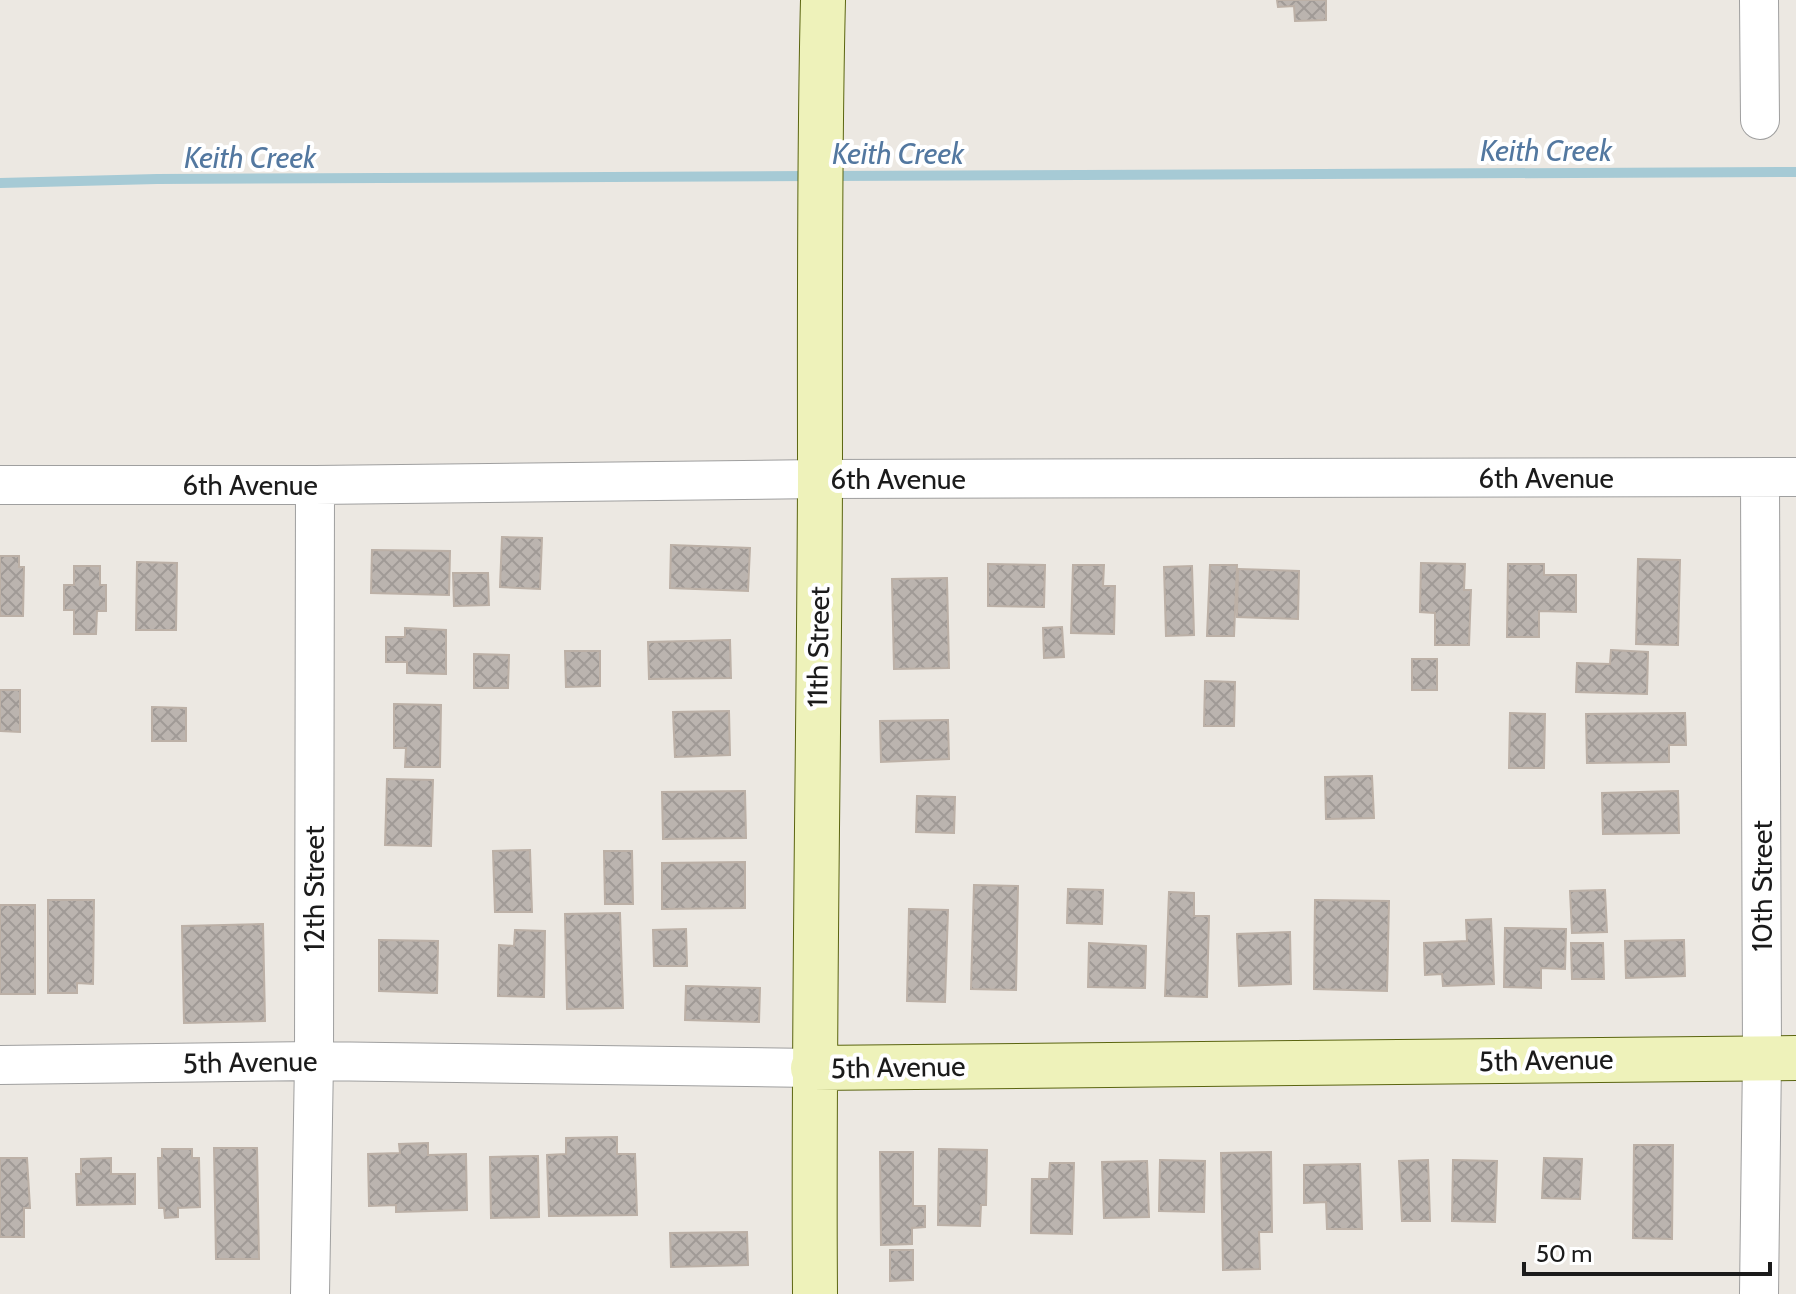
<svg xmlns="http://www.w3.org/2000/svg" width="1796" height="1294" viewBox="0 0 1796 1294" font-family="Cabin,sans-serif">
<style>
.lines{fill:none;stroke-linecap:round;stroke-linejoin:round}
.stream{stroke:#a6cad5;stroke-width:10}
.building{fill:url(#building-cross-hatch);stroke:#bcb0a6;stroke-width:2}
.minor-casing{stroke:#9f9f9f;stroke-width:40}
.secondary-casing{stroke:#5b6510;stroke-width:46}
.minor{stroke:#fff;stroke-width:38}
.secondary{stroke:#eef2ba;stroke-width:44}
.labels{text-anchor:middle;dominant-baseline:central;stroke-width:8;stroke-linejoin:round;paint-order:stroke}
.street-label{font-size:28px;fill:#1b1b1b;stroke:#fff}
.water-label{font-size:30px;font-style:italic;fill:#5378a0;stroke:#fff}
</style>
<defs>
<pattern id="building-cross-hatch" width="8" height="8" patternUnits="userSpaceOnUse" patternTransform="scale(2)"><rect width="8" height="8" fill="#bbb4af"/><path d="M0 0l8 8M0 8l8-8" fill="none" stroke="#a09a96"/></pattern>
</defs>
<rect width="100%" height="100%" fill="#ece8e2"/>
<g class="lines">
<!-- stream -->
<path class="stream" d="M 830,176 L 1796,172
M 0,183 L 157,179 L 810,176"/>
</g>
<!-- building -->
<path class="building" d="M 1277,0 L 1326,0 L 1326,20 L 1295,21 L 1294,6 L 1278,7 Z
M 502,537 L 542,538 L 540,589 L 500,587 Z
M 671,545 L 750,548 L 748,591 L 670,588 Z
M 372,550 L 450,551 L 449,595 L 371,593 Z
M 0,556 L 19,556 L 19,567 L 24,567 L 23,616 L 0,616 Z
M 1638,559 L 1680,560 L 1678,645 L 1636,644 Z
M 137,562 L 177,563 L 176,630 L 136,630 Z
M 1421,563 L 1465,564 L 1464,590 L 1471,590 L 1469,645 L 1435,645 L 1435,613 L 1420,612 Z
M 988,564 L 1045,565 L 1044,607 L 988,606 Z
M 1508,564 L 1544,564 L 1544,575 L 1576,575 L 1576,612 L 1539,611 L 1539,637 L 1507,637 Z
M 1073,565 L 1104,565 L 1103,586 L 1115,586 L 1114,634 L 1071,633 Z
M 1210,565 L 1237,565 L 1234,636 L 1207,636 Z
M 74,566 L 100,566 L 100,585 L 106,585 L 106,611 L 97,611 L 96,634 L 74,634 L 74,610 L 64,610 L 64,585 L 74,585 Z
M 1192,566 L 1194,635 L 1166,636 L 1164,567 Z
M 1238,569 L 1299,571 L 1298,619 L 1237,617 Z
M 453,573 L 488,573 L 489,605 L 454,606 Z
M 947,578 L 949,668 L 894,669 L 892,579 Z
M 1062,627 L 1064,657 L 1044,658 L 1043,628 Z
M 405,628 L 446,630 L 446,674 L 407,673 L 407,662 L 386,662 L 386,637 L 405,637 Z
M 730,640 L 731,678 L 649,679 L 648,642 Z
M 1611,650 L 1648,652 L 1647,694 L 1576,692 L 1577,663 L 1610,664 Z
M 565,651 L 600,651 L 600,686 L 566,687 Z
M 474,654 L 509,655 L 508,688 L 474,688 Z
M 1412,659 L 1437,659 L 1437,690 L 1412,690 Z
M 1205,681 L 1235,682 L 1234,726 L 1204,726 Z
M 0,690 L 20,690 L 20,732 L 0,731 Z
M 394,704 L 441,705 L 440,767 L 405,767 L 406,748 L 394,748 Z
M 152,707 L 186,708 L 186,741 L 152,741 Z
M 729,711 L 730,755 L 675,757 L 673,712 Z
M 1510,713 L 1545,714 L 1544,768 L 1509,768 Z
M 1685,713 L 1686,745 L 1669,745 L 1669,762 L 1587,763 L 1586,714 Z
M 948,720 L 949,759 L 881,762 L 880,721 Z
M 1372,776 L 1374,818 L 1326,819 L 1325,777 Z
M 387,779 L 433,780 L 431,846 L 385,845 Z
M 745,791 L 746,838 L 663,839 L 662,792 Z
M 1678,791 L 1679,833 L 1603,834 L 1602,793 Z
M 917,796 L 955,797 L 954,833 L 916,832 Z
M 530,850 L 532,912 L 495,912 L 493,851 Z
M 604,851 L 632,851 L 633,904 L 605,904 Z
M 745,862 L 745,908 L 662,909 L 662,863 Z
M 974,885 L 1018,886 L 1016,990 L 971,989 Z
M 1068,889 L 1103,890 L 1102,924 L 1067,923 Z
M 1605,890 L 1607,932 L 1572,933 L 1570,891 Z
M 1169,892 L 1194,893 L 1194,916 L 1209,916 L 1207,997 L 1165,996 Z
M 48,900 L 94,900 L 93,984 L 77,983 L 77,993 L 48,993 Z
M 1315,900 L 1389,901 L 1387,991 L 1314,989 Z
M 0,905 L 35,905 L 35,994 L 0,994 Z
M 909,909 L 948,910 L 945,1002 L 907,1001 Z
M 620,913 L 623,1008 L 567,1009 L 565,914 Z
M 1491,919 L 1494,984 L 1443,986 L 1442,974 L 1425,975 L 1424,943 L 1467,941 L 1466,920 Z
M 263,924 L 265,1021 L 184,1023 L 182,926 Z
M 1505,928 L 1566,929 L 1565,969 L 1541,968 L 1541,988 L 1504,987 Z
M 686,929 L 687,966 L 654,966 L 653,930 Z
M 515,930 L 545,931 L 544,997 L 498,996 L 499,945 L 514,946 Z
M 1290,932 L 1291,984 L 1239,986 L 1237,934 Z
M 379,940 L 438,941 L 437,993 L 379,991 Z
M 1684,940 L 1685,976 L 1626,978 L 1625,941 Z
M 1089,943 L 1146,946 L 1145,988 L 1088,987 Z
M 1571,943 L 1603,943 L 1604,979 L 1572,979 Z
M 686,986 L 760,988 L 759,1022 L 685,1020 Z
M 617,1137 L 617,1154 L 635,1154 L 637,1215 L 549,1216 L 547,1155 L 566,1154 L 566,1138 Z
M 428,1143 L 428,1155 L 466,1154 L 467,1210 L 396,1212 L 396,1205 L 369,1206 L 368,1154 L 400,1153 L 399,1144 Z
M 1634,1145 L 1673,1145 L 1672,1239 L 1633,1238 Z
M 214,1148 L 257,1148 L 259,1259 L 216,1259 Z
M 162,1149 L 192,1149 L 192,1158 L 199,1158 L 200,1207 L 178,1208 L 178,1217 L 165,1218 L 164,1208 L 159,1208 L 158,1158 L 162,1158 Z
M 939,1149 L 987,1150 L 986,1205 L 981,1205 L 980,1226 L 938,1225 Z
M 880,1152 L 913,1152 L 913,1206 L 925,1206 L 925,1227 L 912,1228 L 912,1244 L 881,1245 Z
M 1271,1152 L 1272,1232 L 1259,1232 L 1260,1269 L 1223,1270 L 1221,1153 Z
M 538,1156 L 539,1217 L 491,1218 L 490,1157 Z
M 0,1158 L 27,1158 L 30,1208 L 24,1208 L 24,1237 L 0,1237 Z
M 111,1158 L 111,1174 L 135,1174 L 135,1204 L 77,1205 L 76,1174 L 81,1174 L 81,1159 Z
M 1544,1158 L 1582,1159 L 1580,1199 L 1542,1198 Z
M 1160,1160 L 1205,1161 L 1204,1212 L 1159,1211 Z
M 1428,1160 L 1430,1221 L 1402,1221 L 1399,1161 Z
M 1453,1160 L 1497,1161 L 1495,1222 L 1452,1221 Z
M 1147,1161 L 1149,1217 L 1104,1218 L 1102,1162 Z
M 1050,1163 L 1074,1163 L 1072,1234 L 1031,1233 L 1032,1179 L 1049,1179 Z
M 1360,1164 L 1362,1229 L 1327,1229 L 1326,1202 L 1304,1203 L 1304,1165 Z
M 747,1232 L 748,1265 L 671,1267 L 670,1233 Z
M 890,1250 L 913,1250 L 913,1280 L 890,1281 Z"/>
<g class="lines">
<defs>
<path id="minor" d="M 1759,0 L 1760,120
M 0,485 L 315,485 L 820,479 L 1796,477
M 0,1065 L 314,1061 L 813,1068
M 310,1294 L 314,1061 L 315,485
M 1759,1294 L 1762,1058 L 1760,478"/>
<path id="secondary" d="M 813,1068 L 1796,1058
M 815,1294 C 813,1023 819,752 820,481 C 820,321 819,160 823,0"/>
</defs>
<!-- minor casing -->
<use href="#minor" class="minor-casing"/>
<!-- secondary casing -->
<use href="#secondary" class="secondary-casing"/>
<!-- minor -->
<use href="#minor" class="minor"/>
<!-- secondary -->
<use href="#secondary" class="secondary"/>
</g>
<g class="labels">
<!-- street labels -->
<g class="street-label">
<text x="1546" y="478">6th Avenue</text>
<text x="898" y="479">6th Avenue</text>
<text x="250" y="485">6th Avenue</text>
<text transform="translate(818 647) rotate(-89)">11th Street</text>
<text transform="translate(1762 886) rotate(-90)">10th Street</text>
<text transform="translate(314 889) rotate(-90)">12th Street</text>
<text transform="translate(1546 1060) rotate(-1)">5th Avenue</text>
<text transform="translate(250 1062) rotate(-1)">5th Avenue</text>
<text transform="translate(898 1067) rotate(-1)">5th Avenue</text>
</g>
<!-- water labels -->
<g class="water-label">
<text x="1546" y="150">Keith Creek</text>
<text x="898" y="153">Keith Creek</text>
<text x="250" y="157">Keith Creek</text>
</g>
</g>
<!-- scale -->
<path d="M1524 1262v12h246v-12" fill="none" stroke="#1b1b1b" stroke-width="4"/>
<text x="1536" y="1262" font-size="24" fill="#1b1b1b" stroke="#ffffff" stroke-width="6" paint-order="stroke">50 m</text>
</svg>
